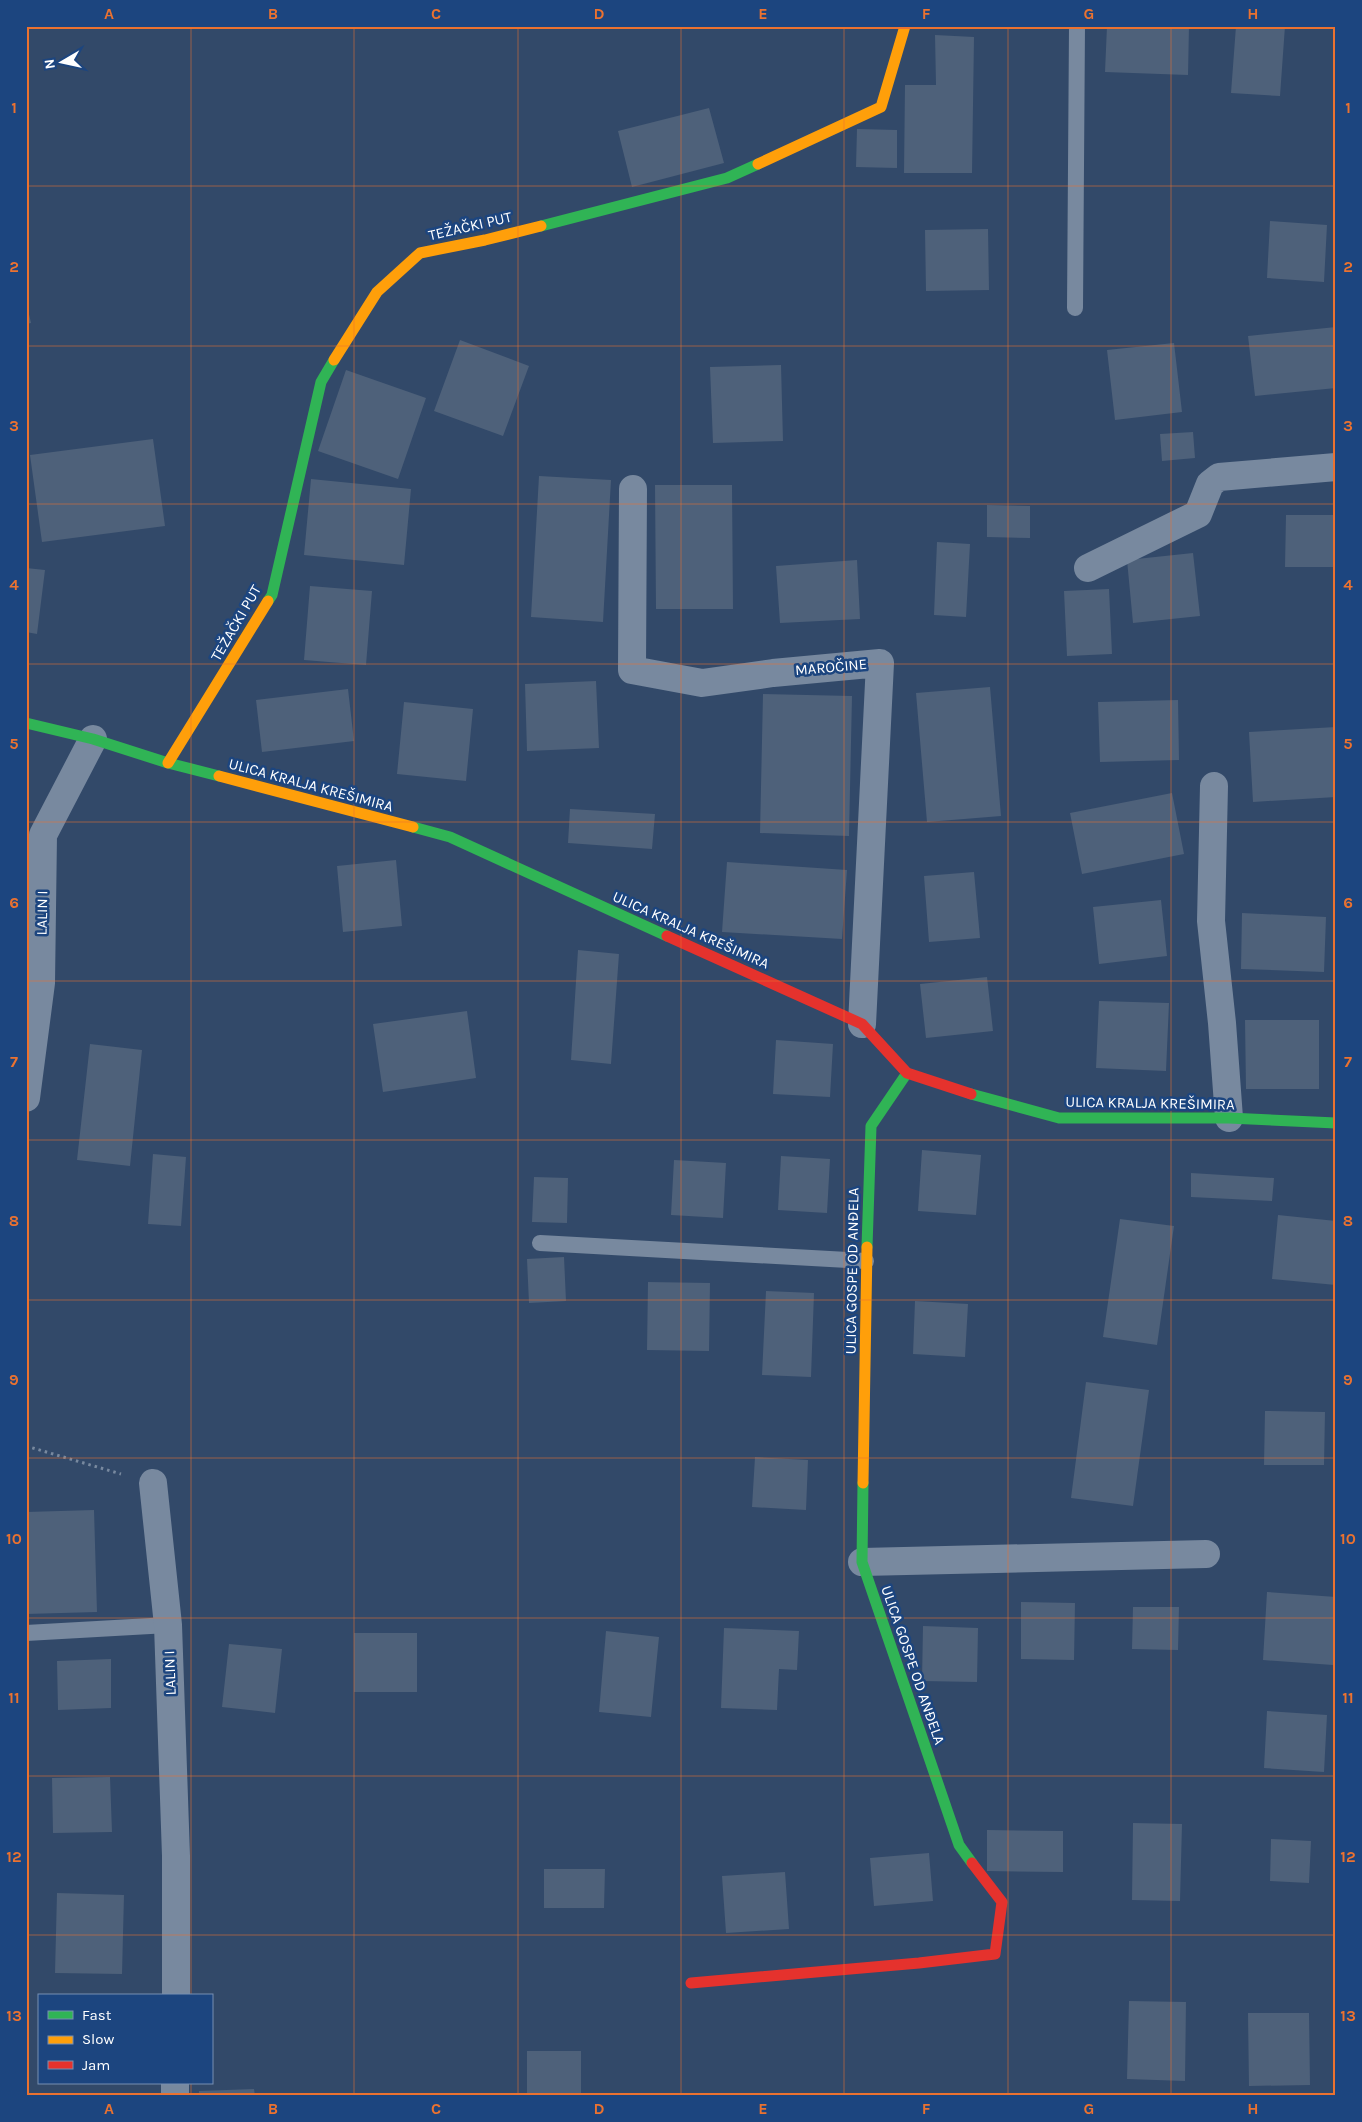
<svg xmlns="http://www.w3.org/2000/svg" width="1362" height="2122" viewBox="0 0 1362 2122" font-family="Karla,sans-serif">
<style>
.building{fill:#4e617a}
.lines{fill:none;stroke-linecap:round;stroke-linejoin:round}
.path{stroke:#78899f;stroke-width:3;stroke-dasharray:2.5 4;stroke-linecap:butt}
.lane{stroke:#78899f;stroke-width:16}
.street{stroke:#78899f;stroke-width:28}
.fast{stroke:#30b455;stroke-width:11}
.slow{stroke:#ff9f0a;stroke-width:11}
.jam{stroke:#e5322d;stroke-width:11}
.grid{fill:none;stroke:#eb7230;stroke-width:1;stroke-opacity:0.55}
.labels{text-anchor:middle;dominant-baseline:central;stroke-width:5;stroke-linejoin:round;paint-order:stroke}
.street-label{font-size:15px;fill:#fff;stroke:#1c457f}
.neatline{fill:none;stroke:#eb7230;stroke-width:2}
.grid-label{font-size:16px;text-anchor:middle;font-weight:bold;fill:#eb7230}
</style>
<rect width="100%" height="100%" fill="#324969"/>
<!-- building -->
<path class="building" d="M 1107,26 L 1189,26 L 1188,75 L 1105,72 Z
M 1236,26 L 1285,26 L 1280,96 L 1231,93 Z
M 935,35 L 974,37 L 972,173 L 904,173 L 905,85 L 936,85 Z
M 709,108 L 724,163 L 632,187 L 618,131 Z
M 857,129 L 897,130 L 897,168 L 856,167 Z
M 1270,221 L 1327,225 L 1324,282 L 1267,278 Z
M 988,229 L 989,290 L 926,291 L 925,230 Z
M 26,301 L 31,323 L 26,324 Z
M 1336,327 L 1336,388 L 1255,396 L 1248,336 Z
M 460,340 L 529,366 L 503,436 L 434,411 Z
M 1174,343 L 1182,412 L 1115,420 L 1107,350 Z
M 781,365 L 783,441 L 713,443 L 710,367 Z
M 346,370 L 426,398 L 398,479 L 318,451 Z
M 1193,432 L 1195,458 L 1162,461 L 1160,434 Z
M 153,439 L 165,526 L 42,542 L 30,455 Z
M 539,476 L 611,480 L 603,622 L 531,617 Z
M 311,479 L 411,489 L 404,565 L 304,555 Z
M 655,485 L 732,485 L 733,609 L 656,609 Z
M 987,505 L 1030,506 L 1030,538 L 987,537 Z
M 1286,515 L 1336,515 L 1336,567 L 1285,567 Z
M 937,542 L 970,544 L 966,617 L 934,615 Z
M 1193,553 L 1200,616 L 1133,623 L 1127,560 Z
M 857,560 L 860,619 L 780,623 L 776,566 Z
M 26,568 L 45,570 L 37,634 L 26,632 Z
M 310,586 L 372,591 L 366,665 L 304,660 Z
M 1109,589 L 1112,654 L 1067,656 L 1064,591 Z
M 596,681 L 599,748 L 527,751 L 525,684 Z
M 990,687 L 1001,816 L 927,822 L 916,693 Z
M 348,689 L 354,741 L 262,752 L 256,700 Z
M 763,694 L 852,696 L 849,836 L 760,833 Z
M 1178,700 L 1179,760 L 1100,762 L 1098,702 Z
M 404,702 L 473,709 L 466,781 L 397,774 Z
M 1336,727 L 1336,797 L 1253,802 L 1249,732 Z
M 1172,793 L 1184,854 L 1082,874 L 1070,813 Z
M 570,809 L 655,814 L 652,849 L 568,843 Z
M 396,860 L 402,926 L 343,932 L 337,866 Z
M 727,862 L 847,870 L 842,939 L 722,932 Z
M 974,872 L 980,938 L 929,942 L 924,876 Z
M 1161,900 L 1167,956 L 1099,964 L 1093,907 Z
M 1242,913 L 1326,917 L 1324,972 L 1241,969 Z
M 578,950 L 619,954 L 611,1064 L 571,1060 Z
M 987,977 L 993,1031 L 926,1038 L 920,984 Z
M 1099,1001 L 1169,1003 L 1166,1071 L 1096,1068 Z
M 467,1011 L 476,1078 L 383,1092 L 373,1024 Z
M 1245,1020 L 1319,1020 L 1319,1089 L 1246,1089 Z
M 776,1040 L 833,1044 L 830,1097 L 773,1094 Z
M 90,1044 L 142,1050 L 130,1166 L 77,1160 Z
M 922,1150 L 981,1155 L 976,1215 L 918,1211 Z
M 153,1154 L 186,1157 L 181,1226 L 148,1224 Z
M 781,1156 L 830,1159 L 827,1213 L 778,1210 Z
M 674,1160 L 726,1163 L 723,1218 L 671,1215 Z
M 1191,1173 L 1274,1178 L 1272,1201 L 1191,1197 Z
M 534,1177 L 568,1178 L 567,1223 L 532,1222 Z
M 1278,1215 L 1336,1221 L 1336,1285 L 1272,1279 Z
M 1120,1219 L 1174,1226 L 1157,1345 L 1103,1337 Z
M 564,1257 L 566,1301 L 529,1303 L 527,1259 Z
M 648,1282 L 710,1283 L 709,1351 L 647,1350 Z
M 766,1291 L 814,1293 L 811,1377 L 762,1375 Z
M 915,1301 L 968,1304 L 965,1357 L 913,1354 Z
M 1086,1382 L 1149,1390 L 1133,1506 L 1071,1498 Z
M 1265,1411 L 1325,1412 L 1324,1465 L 1264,1465 Z
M 755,1457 L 808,1460 L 806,1510 L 752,1507 Z
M 94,1510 L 97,1612 L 26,1614 L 26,1512 Z
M 1267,1592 L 1336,1597 L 1333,1665 L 1263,1660 Z
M 1021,1602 L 1075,1603 L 1074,1660 L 1021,1659 Z
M 1133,1607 L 1179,1607 L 1178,1650 L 1132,1649 Z
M 923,1626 L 978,1628 L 977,1682 L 922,1681 Z
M 724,1628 L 799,1631 L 797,1670 L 779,1669 L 777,1710 L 721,1708 Z
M 606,1631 L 659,1637 L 651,1717 L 599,1712 Z
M 354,1633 L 417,1633 L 417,1692 L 354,1692 Z
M 229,1644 L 282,1649 L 275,1713 L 222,1707 Z
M 111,1659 L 111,1708 L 58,1710 L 57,1661 Z
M 1267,1711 L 1327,1715 L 1324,1772 L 1264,1768 Z
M 110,1777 L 112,1832 L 53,1833 L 52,1778 Z
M 1133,1823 L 1182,1824 L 1180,1901 L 1132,1900 Z
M 987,1830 L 1063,1831 L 1063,1872 L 987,1871 Z
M 1271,1839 L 1311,1841 L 1309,1883 L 1270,1881 Z
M 929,1853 L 933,1901 L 874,1906 L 870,1858 Z
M 544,1869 L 605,1869 L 604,1908 L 544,1908 Z
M 785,1872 L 789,1929 L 726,1933 L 722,1876 Z
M 57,1893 L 124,1895 L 122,1974 L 55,1973 Z
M 1129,2001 L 1186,2002 L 1185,2081 L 1127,2079 Z
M 1248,2013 L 1309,2013 L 1310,2085 L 1249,2086 Z
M 527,2051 L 581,2051 L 581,2096 L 527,2096 Z
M 254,2089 L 255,2096 L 199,2096 L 199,2091 Z"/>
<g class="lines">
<!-- path -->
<path class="path" d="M 26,1446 L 121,1474"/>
<!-- lane -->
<path class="lane" d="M 1075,308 L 1077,26
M 540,1243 L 866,1261
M 26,1633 L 168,1625"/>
<!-- street -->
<path class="street" d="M 633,489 L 632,670 L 702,683 L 773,673 L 880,663 L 862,1024
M 1088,568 L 1198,514 L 1210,484 L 1219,477 L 1336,467
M 1214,786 L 1211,921 L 1222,1023 L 1229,1118
M 26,1098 L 41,983 L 43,835 L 93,739
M 153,1483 L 168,1625 L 176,1856 L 176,1996
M 862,1562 L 1206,1554
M 175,2096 L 175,2083"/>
<!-- fast -->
<path class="fast" d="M 541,226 L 727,178 L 758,164
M 268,601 L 272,595 L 321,382 L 334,360
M 26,723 L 93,739 L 168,763 L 219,776
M 413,827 L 450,837 L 667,936
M 971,1094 L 1059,1118 L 1229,1118 L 1336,1123
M 867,1247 L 871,1126 L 907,1073
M 863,1483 L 862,1562 L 959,1845 L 972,1863"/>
<!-- slow -->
<path class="slow" d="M 758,164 L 881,107 L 905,26
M 334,360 L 377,292 L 420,253 L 485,240 L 541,226
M 168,763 L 268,601
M 219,776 L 413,827
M 863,1483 L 867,1247"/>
<!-- jam -->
<path class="jam" d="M 667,936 L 862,1024 L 907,1073 L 971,1094
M 691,1983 L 919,1963 L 995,1954 L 1002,1902 L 972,1863"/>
</g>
<!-- grid -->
<path class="grid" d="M 191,26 L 191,1996M 354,26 L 354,2096M 518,26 L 518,2096M 681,26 L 681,2096M 844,26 L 844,2096M 1008,26 L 1008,2096M 1171,26 L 1171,2096M 26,186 L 1336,186M 26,346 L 1336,346M 26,504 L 1336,504M 26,664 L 1336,664M 26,822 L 1336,822M 26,981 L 1336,981M 26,1140 L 1336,1140M 26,1300 L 1336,1300M 26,1458 L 1336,1458M 26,1618 L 1336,1618M 26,1776 L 1336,1776M 26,1935 L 1336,1935M 191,2083 L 191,2096"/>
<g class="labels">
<!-- street labels -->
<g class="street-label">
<text transform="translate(470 226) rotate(-13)">TEŽAČKI PUT</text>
<text transform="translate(236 623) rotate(-60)">TEŽAČKI PUT</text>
<text transform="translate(831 667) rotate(-5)">MAROČINE</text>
<text transform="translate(311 785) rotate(15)">ULICA KRALJA KREŠIMIRA</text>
<text transform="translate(42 913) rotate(-89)">LALIN I</text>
<text transform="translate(691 930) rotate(24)">ULICA KRALJA KREŠIMIRA</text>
<text transform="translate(1150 1103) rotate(1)">ULICA KRALJA KREŠIMIRA</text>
<text transform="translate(852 1271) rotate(-89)">ULICA GOSPE OD ANĐELA</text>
<text transform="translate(913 1665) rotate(71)">ULICA GOSPE OD ANĐELA</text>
<text transform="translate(170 1673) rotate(-92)">LALIN I</text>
</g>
</g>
<!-- border -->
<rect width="1362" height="2122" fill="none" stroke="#1c457f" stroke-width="55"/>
<!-- legend -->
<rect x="38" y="1994" width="175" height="90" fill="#1c457f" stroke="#778fb2"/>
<rect x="48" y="2011" width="25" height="8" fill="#30b455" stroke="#778fb2"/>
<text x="82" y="2020" font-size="15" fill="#ffffff">Fast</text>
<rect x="48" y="2036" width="25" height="8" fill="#ff9f0a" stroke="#778fb2"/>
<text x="82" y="2044" font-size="15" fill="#ffffff">Slow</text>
<rect x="48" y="2061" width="25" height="8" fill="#e5322d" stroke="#778fb2"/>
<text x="82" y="2070" font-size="15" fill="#ffffff">Jam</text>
<!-- north arrow -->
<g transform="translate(62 62) rotate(261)" stroke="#1c457f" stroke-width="4" paint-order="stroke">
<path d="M0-4L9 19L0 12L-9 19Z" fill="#ffffff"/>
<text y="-8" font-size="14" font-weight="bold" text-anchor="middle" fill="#ffffff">N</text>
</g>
<rect x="28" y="28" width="1306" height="2066" class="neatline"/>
<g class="grid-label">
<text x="109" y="19">A</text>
<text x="273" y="19">B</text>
<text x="436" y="19">C</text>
<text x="599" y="19">D</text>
<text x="763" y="19">E</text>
<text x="926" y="19">F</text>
<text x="1089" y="19">G</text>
<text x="1253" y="19">H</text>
<text x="14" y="113">1</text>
<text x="1348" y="113">1</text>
<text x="14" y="272">2</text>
<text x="1348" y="272">2</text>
<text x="14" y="431">3</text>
<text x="1348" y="431">3</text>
<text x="14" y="590">4</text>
<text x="1348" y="590">4</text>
<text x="14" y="749">5</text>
<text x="1348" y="749">5</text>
<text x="14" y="908">6</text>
<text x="1348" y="908">6</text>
<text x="14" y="1067">7</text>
<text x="1348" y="1067">7</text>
<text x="14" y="1226">8</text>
<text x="1348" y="1226">8</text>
<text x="14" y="1385">9</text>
<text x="1348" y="1385">9</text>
<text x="14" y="1544">10</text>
<text x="1348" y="1544">10</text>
<text x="14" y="1703">11</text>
<text x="1348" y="1703">11</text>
<text x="14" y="1862">12</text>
<text x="1348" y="1862">12</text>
<text x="14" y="2021">13</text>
<text x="1348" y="2021">13</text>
<text x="109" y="2114">A</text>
<text x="273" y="2114">B</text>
<text x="436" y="2114">C</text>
<text x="599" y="2114">D</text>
<text x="763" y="2114">E</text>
<text x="926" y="2114">F</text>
<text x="1089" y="2114">G</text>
<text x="1253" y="2114">H</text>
</g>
</svg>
